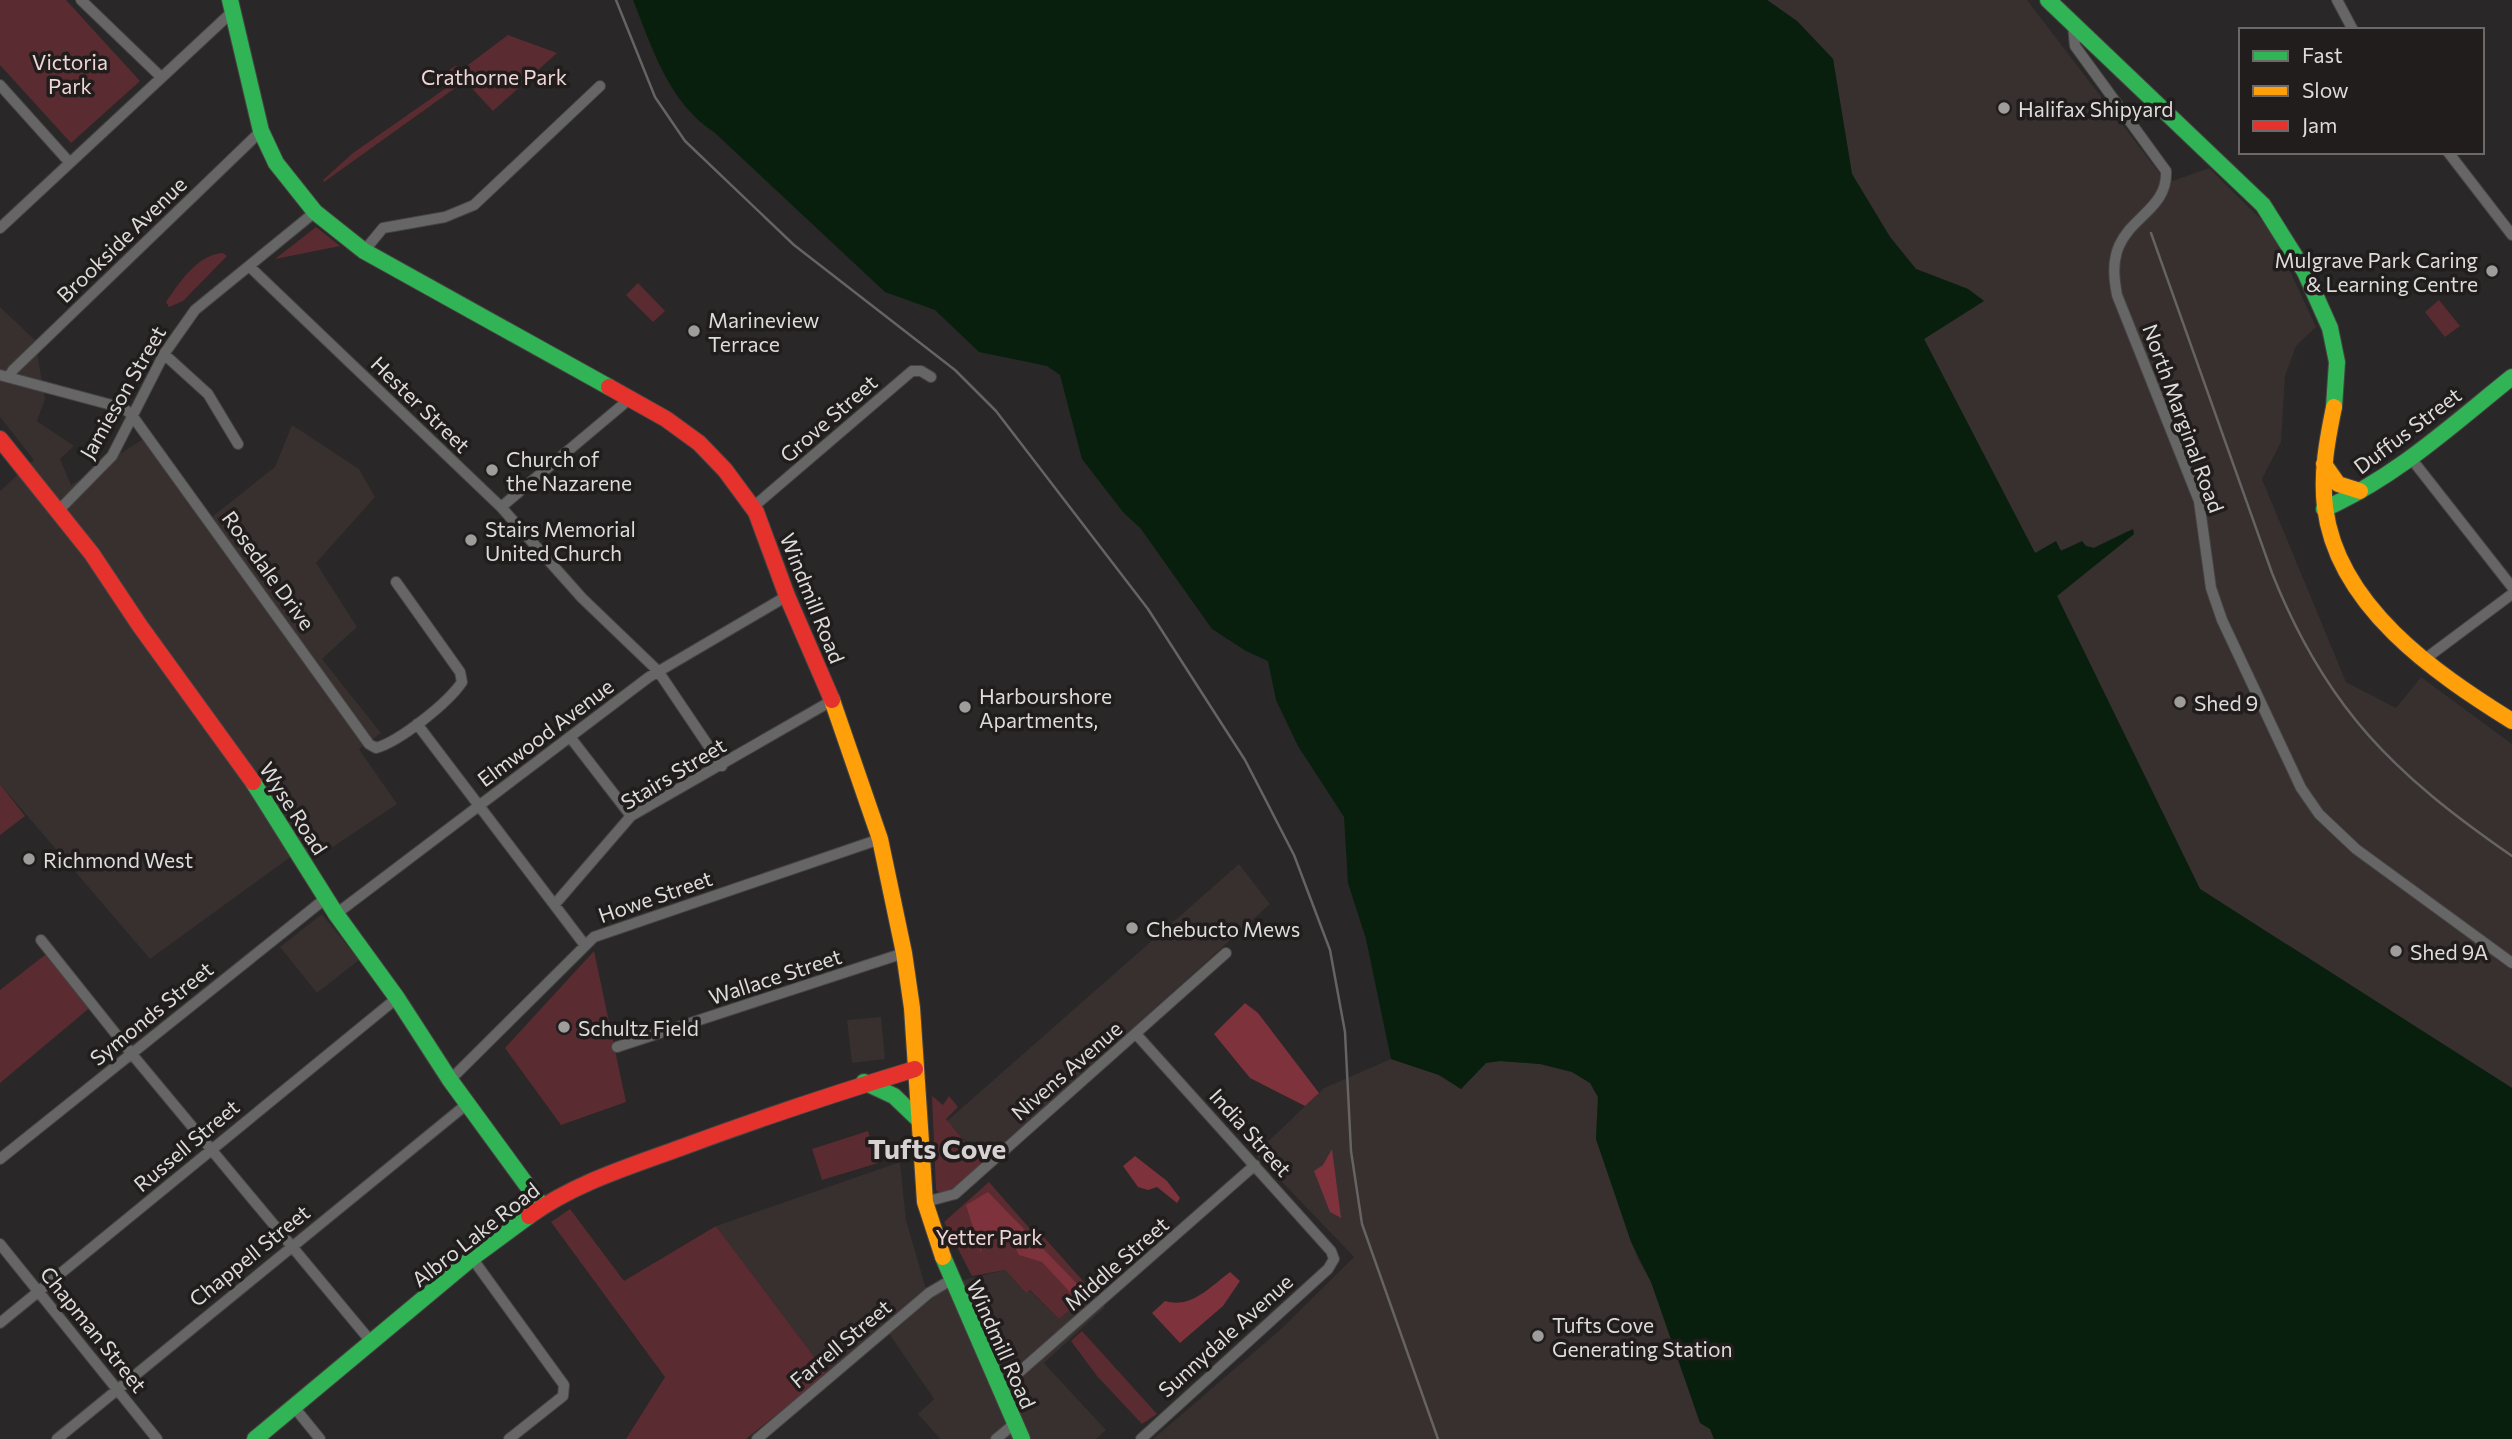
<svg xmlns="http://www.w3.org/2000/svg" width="2512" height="1439" viewBox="0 0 2512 1439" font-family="Commissioner,sans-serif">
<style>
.built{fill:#382f2f}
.green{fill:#5a2c31}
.forest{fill:#7e323c}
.water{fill:#091f0e}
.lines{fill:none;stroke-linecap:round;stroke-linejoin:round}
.street-casing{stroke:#474444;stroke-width:12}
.fast-casing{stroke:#474444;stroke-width:18}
.slow-casing{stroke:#474444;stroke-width:18}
.jam-casing{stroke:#474444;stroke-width:18}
.street{stroke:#676666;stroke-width:10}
.fast{stroke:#30b455;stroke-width:16}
.slow{stroke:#ff9f0a;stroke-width:16}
.jam{stroke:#e5322d;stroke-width:16}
.rail{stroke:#656363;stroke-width:2.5}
.poi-dot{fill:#9f9c9c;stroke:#211d1d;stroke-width:2.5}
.labels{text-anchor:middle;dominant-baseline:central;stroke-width:7;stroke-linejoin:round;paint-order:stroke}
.park-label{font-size:21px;fill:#efd5d5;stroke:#211d1d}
.poi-label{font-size:21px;fill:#dedbdb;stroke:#211d1d;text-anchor:start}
.street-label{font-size:21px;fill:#dedbdb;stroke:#211d1d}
.district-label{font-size:28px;font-weight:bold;fill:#d7d1d1;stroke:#211d1d}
</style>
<rect width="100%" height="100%" fill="#292727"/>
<!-- built -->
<path class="built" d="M 1767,0 L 2027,0 L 2161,175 L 2161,185 L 2209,168 L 2270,228 L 2316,327 L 2296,346 L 2285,376 L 2281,442 L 2262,479 L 2346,682 L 2396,708 L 2421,677 L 2512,744 L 2512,1088 L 2200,889 L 2057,596 L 2134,534 L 2128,531 L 2093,548 L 2086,546 L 2035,553 L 1924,339 L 1983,300 L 1968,289 L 1916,269 L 1890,237 L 1852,174 L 1833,59 L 1797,21 Z
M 0,307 L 35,340 L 45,399 L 37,421 L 74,446 L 60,459 L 71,485 L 151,434 L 208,520 L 275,467 L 292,425 L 359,469 L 375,497 L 316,563 L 357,627 L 322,659 L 381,733 L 359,749 L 397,804 L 321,855 L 296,853 L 150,959 L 0,784 L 0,491 L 34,460 L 0,417 Z
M 1239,864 L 1270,904 L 985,1162 L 947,1121 Z
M 322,914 L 359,960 L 317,993 L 280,947 Z
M 881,1017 L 885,1059 L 852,1063 L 847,1020 Z
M 1391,1059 L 1439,1075 L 1461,1089 L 1486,1063 L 1500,1061 L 1540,1064 L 1572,1072 L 1590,1083 L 1598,1097 L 1596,1139 L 1638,1259 L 1651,1282 L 1714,1439 L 1153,1439 L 1280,1330 L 1354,1257 L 1255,1154 L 1324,1088 Z
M 900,1162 L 906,1220 L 926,1289 L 1005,1270 L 1025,1292 L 1029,1290 L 1059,1319 L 1091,1291 L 1105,1307 L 1044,1363 L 1106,1430 L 1096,1439 L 940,1439 L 918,1414 L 934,1399 L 883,1325 L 827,1374 L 716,1226 Z"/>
<!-- green -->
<path class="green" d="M 0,0 L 66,0 L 140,81 L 71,143 L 0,65 Z
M 508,35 L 557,53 L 493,111 L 465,81 L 324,182 L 323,180 L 353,153 L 449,86 L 445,73 L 455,66 L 464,68 Z
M 316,227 L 340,246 L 275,259 Z
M 223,253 L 227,256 L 183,301 L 169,307 L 166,302 C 179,283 198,254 223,253 Z
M 638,283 L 665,311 L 653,322 L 626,295 Z
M 2439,300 L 2460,326 L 2445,337 L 2425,312 Z
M 0,784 L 25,816 L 0,835 Z
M 50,951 L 93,1005 L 0,1083 L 0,990 Z
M 594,951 L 626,1102 L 561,1125 L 505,1048 Z
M 932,1096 L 943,1105 L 949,1096 L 958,1107 L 946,1119 L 984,1164 L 955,1190 L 941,1194 L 936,1190 Z
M 868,1131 L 878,1163 L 822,1180 L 812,1149 Z
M 989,1182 L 1038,1238 L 1042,1235 L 1092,1291 L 1059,1319 L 1030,1290 L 1026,1293 L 1005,1270 L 972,1276 L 944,1222 Z
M 570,1209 L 624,1281 L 716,1226 L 827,1374 L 746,1439 L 626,1439 L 665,1377 L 551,1222 Z
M 1082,1331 L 1157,1414 L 1142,1424 L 1097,1376 L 1071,1341 Z"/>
<!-- forest -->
<path class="forest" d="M 1245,1003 L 1258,1013 L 1319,1093 L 1305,1106 L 1250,1078 L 1214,1034 Z
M 1332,1149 L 1341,1218 L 1330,1212 L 1314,1171 L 1323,1165 Z
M 1135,1156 L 1167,1181 L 1180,1198 L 1177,1203 L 1157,1187 L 1148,1190 L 1138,1187 L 1123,1166 Z
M 988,1192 L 1089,1296 L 1081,1304 L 1042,1262 L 1019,1255 L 1010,1238 L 984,1234 L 981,1253 L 966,1205 Z
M 1230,1272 L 1240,1281 L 1223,1306 L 1180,1343 L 1152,1313 L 1165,1301 C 1191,1309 1210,1287 1230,1272 Z"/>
<!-- water -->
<path class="water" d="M 633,0 L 1767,0 L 1797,21 L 1833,59 L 1852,174 L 1890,237 L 1916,269 L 1968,289 L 1984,301 L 1924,339 L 2035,553 L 2056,541 L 2061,551 L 2082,541 L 2086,546 L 2094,548 L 2133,529 L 2134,534 L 2057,596 L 2200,889 L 2512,1088 L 2512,1439 L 1714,1439 L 1710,1429 L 1700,1423 L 1651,1282 L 1631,1242 L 1596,1139 L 1598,1097 L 1590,1083 L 1572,1072 L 1540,1064 L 1500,1061 L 1486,1063 L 1461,1089 L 1439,1075 L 1391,1059 L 1366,939 L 1348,883 L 1344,817 L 1298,746 L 1276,700 L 1268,661 L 1246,651 L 1212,629 L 1141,529 L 1123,512 L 1082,459 L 1060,375 L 1047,366 L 979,352 L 935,310 L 885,292 L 715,133 C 669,103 653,50 633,0 Z"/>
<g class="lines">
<defs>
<path id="street" d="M 81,0 L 161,77
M 2337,0 L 2353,30
M 2073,25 L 2075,46 L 2166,171 C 2168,207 2132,216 2119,246 C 2112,262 2114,279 2117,295 L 2199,501 L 2211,588 L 2222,620 L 2301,788 L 2319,814 L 2356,849 L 2512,963
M 0,85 L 70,163
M 2448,152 L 2512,235
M 0,228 L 232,12
M 364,251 L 383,228 L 445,217 L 474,205 L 600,86
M 250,267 L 501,507 L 582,598 L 658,671 L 722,766
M 164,354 L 208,394 L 238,444
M 0,375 L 123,408 L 131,414 L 369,744 L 376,748 C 400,741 448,703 462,682 L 460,672 L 396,582
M 9,377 L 13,370 L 261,131
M 2410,457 L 2512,587
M 501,507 L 632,397
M 752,508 L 912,371 L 921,371 L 931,377
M 58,511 L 112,456 L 164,354 L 195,310 L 315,212
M 2425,659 L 2512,594
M 417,724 L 584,944
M 570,737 L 631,816
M 555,904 L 631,816 L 833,700
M 336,914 L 649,677 L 787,596
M 41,940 L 131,1053 L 373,1344
M 1136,1034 L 1331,1251 L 1334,1259 L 1328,1269 L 1141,1439
M 617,1047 L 904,953
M 450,1080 L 594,937 L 880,839
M 0,1159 L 326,898
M 925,1202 L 955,1194 L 1226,953
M 0,1244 L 157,1439
M 472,1258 L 564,1385 L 563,1396 L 509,1439
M 0,1323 L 397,998
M 999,1386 L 1016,1375 L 1255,1165
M 294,1407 L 320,1439
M 57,1439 L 467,1104
M 757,1439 L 929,1293 L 951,1280
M 996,1439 L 1014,1424"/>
<path id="fast" d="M 230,0 L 261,131 L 276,163 L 315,212 L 364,251 L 609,387
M 2048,0 L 2263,205 L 2305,272 L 2330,328 L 2337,362 L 2334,407
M 2324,509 C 2395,478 2452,425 2512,377
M 253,782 L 336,914 L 397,998 L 450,1080 L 542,1206
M 864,1082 L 894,1096 L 918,1119
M 943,1257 L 1022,1439
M 255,1439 L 472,1258 L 529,1216"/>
<path id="slow" d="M 2334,407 C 2327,441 2321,473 2325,507 C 2337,606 2435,673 2512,721
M 2324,464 L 2338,484 L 2360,491
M 832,700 L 880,839 L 904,953 L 912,1008 L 925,1202 L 943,1257"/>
<path id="jam" d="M 609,387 L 666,419 L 699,443 L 725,470 L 756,512 L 787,596 L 832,700
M 0,439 L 92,554 L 140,626 L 253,782
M 529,1216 C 575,1183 628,1167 680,1148 C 758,1119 836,1093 915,1069"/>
</defs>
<!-- street casing -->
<use href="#street" class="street-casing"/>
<!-- fast casing -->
<use href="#fast" class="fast-casing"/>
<!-- slow casing -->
<use href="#slow" class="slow-casing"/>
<!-- jam casing -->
<use href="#jam" class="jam-casing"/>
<!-- street -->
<use href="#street" class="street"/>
<!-- fast -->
<use href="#fast" class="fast"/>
<!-- slow -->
<use href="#slow" class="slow"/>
<!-- jam -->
<use href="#jam" class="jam"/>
<!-- rail -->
<path class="rail" d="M 616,0 L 655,97 L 685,141 L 794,245 L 955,370 L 996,411 L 1148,609 L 1245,760 L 1294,855 L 1330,950 L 1345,1032 L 1351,1151 L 1362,1224 L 1438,1439
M 2151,233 L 2272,573 C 2326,709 2395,775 2512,856"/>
</g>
<!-- markers -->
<g class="poi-dot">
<circle cx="2004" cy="108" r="7"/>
<circle cx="2492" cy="271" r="7"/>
<circle cx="694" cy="331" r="7"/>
<circle cx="492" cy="470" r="7"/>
<circle cx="471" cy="540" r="7"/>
<circle cx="2180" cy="702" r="7"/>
<circle cx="965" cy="707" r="7"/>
<circle cx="29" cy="859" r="7"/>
<circle cx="1132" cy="928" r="7"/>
<circle cx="2396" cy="951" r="7"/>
<circle cx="564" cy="1027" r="7"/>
<circle cx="1538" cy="1336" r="7"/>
</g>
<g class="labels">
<!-- park labels -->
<g class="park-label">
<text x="70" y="61">Victoria<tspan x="70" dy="24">Park</tspan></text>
<text x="494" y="76">Crathorne Park</text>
<text x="989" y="1236">Yetter Park</text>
</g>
<!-- poi labels -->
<g class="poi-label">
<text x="2018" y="108">Halifax Shipyard</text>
<text x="2478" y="259" text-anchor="end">Mulgrave Park Caring<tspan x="2478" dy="24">&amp; Learning Centre</tspan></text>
<text x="708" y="319">Marineview<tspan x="708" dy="24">Terrace</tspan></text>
<text x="506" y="458">Church of<tspan x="506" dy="24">the Nazarene</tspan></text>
<text x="485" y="528">Stairs Memorial<tspan x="485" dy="24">United Church</tspan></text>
<text x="979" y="695">Harbourshore<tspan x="979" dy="24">Apartments,</tspan></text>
<text x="2194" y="702">Shed 9</text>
<text x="43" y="859">Richmond West</text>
<text x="1146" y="928">Chebucto Mews</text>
<text x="2410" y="951">Shed 9A</text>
<text x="578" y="1027">Schultz Field</text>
<text x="1552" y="1324">Tufts Cove<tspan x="1552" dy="24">Generating Station</tspan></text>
</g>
<!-- street labels -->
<g class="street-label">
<text transform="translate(121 239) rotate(-44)">Brookside Avenue</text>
<text transform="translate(122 392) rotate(-60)">Jamieson Street</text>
<text transform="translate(421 404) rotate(44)">Hester Street</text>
<text transform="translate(828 418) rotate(-41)">Grove Street</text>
<text transform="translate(2184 418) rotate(70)">North Marginal Road</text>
<text transform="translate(2407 430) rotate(-37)">Duffus Street</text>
<text transform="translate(269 570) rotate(54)">Rosedale Drive</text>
<text transform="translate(813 598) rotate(68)">Windmill Road</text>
<text transform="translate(545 732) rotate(-37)">Elmwood Avenue</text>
<text transform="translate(673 773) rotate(-31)">Stairs Street</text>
<text transform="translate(294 808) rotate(57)">Wyse Road</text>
<text transform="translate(655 896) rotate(-19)">Howe Street</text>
<text transform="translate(775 976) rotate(-18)">Wallace Street</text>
<text transform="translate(151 1013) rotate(-39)">Symonds Street</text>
<text transform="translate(1066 1070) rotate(-41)">Nivens Avenue</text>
<text transform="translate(1251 1132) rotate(48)">India Street</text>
<text transform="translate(186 1145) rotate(-40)">Russell Street</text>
<text transform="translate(475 1234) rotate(-38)">Albro Lake Road</text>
<text transform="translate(249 1255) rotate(-39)">Chappell Street</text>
<text transform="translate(1116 1263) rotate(-41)">Middle Street</text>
<text transform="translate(94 1329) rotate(51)">Chapman Street</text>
<text transform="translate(1225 1335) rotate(-42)">Sunnydale Avenue</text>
<text transform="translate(840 1343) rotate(-40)">Farrell Street</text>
<text transform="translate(1002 1344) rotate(66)">Windmill Road</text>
</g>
<!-- district labels -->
<g class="district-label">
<text x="937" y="1148">Tufts Cove</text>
</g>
</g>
<!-- legend -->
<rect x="2239" y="28" width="245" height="126" fill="#211d1d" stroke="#6d6969" stroke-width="2"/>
<rect x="2253" y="51" width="35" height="10" fill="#30b455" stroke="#6d6969" stroke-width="2"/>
<text x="2302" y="63" font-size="21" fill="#dedbdb">Fast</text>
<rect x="2253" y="86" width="35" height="10" fill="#ff9f0a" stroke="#6d6969" stroke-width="2"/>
<text x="2302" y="98" font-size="21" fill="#dedbdb">Slow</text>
<rect x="2253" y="121" width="35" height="10" fill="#e5322d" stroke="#6d6969" stroke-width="2"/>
<text x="2302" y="133" font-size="21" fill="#dedbdb">Jam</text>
</svg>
